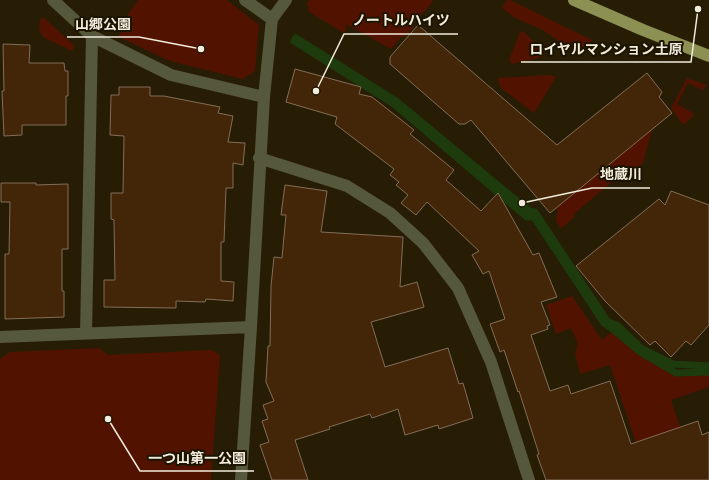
<svg xmlns="http://www.w3.org/2000/svg" width="709" height="480" viewBox="0 0 709 480" font-family="Roboto,'Noto Sans JP',sans-serif">
<style>
.green{fill:#521200}
.lines{fill:none;stroke-linecap:round;stroke-linejoin:round}
.stream{stroke:#1d3b0d;stroke-width:7}
.building{fill:#432608;stroke:#836d58}
.minor{stroke:#55583a;stroke-width:12}
.major{stroke:#8c9052;stroke-width:12}
.leader{fill:none;stroke:#f2ecdd;stroke-width:1.5}
.callout-dot{fill:#f2ecdd;stroke:#1d1400;stroke-width:1.5}
.callout-label{font-size:14px;text-anchor:middle;font-weight:bold;fill:#f2ecdd;stroke:#1d1400;stroke-width:4;stroke-linejoin:round;paint-order:stroke}
</style>
<rect width="100%" height="100%" fill="#271d05"/>
<!-- green -->
<path class="green" d="M 138,0 L 227,0 L 259,25 L 255,71 L 243,79 L 170,61 L 119,37 L 128,14 Z
M 309,0 L 433,0 L 432,3 L 413,24 L 414,27 L 404,37 L 401,37 L 391,49 L 346,24 L 347,28 L 344,33 L 309,12 L 307,3 Z
M 507,0 L 510,0 L 592,40 L 588,51 L 568,47 L 541,29 L 515,18 L 502,8 Z
M 43,17 L 75,46 L 72,51 L 43,37 L 39,30 L 40,20 Z
M 523,31 L 545,53 L 542,57 L 512,64 L 509,60 L 520,32 Z
M 550,75 L 556,77 L 534,113 L 501,88 L 497,78 Z
M 687,78 L 707,85 L 702,90 L 688,83 L 677,104 L 693,113 L 693,116 L 686,123 L 682,124 L 671,108 Z
M 662,92 L 643,163 L 633,172 L 625,171 L 574,214 L 574,217 L 561,229 L 556,220 L 558,206 Z
M 572,296 L 602,340 L 614,330 L 640,352 L 676,373 L 709,372 L 709,387 L 671,400 L 680,427 L 636,443 L 610,365 L 580,374 L 575,353 L 578,344 L 571,328 L 556,334 L 546,305 Z
M 99,348 L 108,355 L 211,350 L 220,355 L 211,480 L 0,480 L 0,359 L 10,352 Z"/>
<g class="lines">
<!-- stream -->
<path class="stream" d="M 709,366 L 673,364 L 642,349 L 618,326 L 607,321 L 535,212 L 529,211 L 396,101 L 296,38 L 294,41 L 394,104 L 527,217 L 534,217 L 604,323 L 614,330 L 640,352 L 676,373 L 709,372"/>
</g>
<!-- building -->
<path class="building" d="M 418,25 L 557,145 L 647,73 L 662,92 L 659,97 L 672,113 L 550,213 L 471,120 L 465,124 L 459,124 L 390,64 L 390,57 Z
M 3,44 L 30,45 L 29,63 L 64,63 L 65,71 L 68,71 L 68,96 L 66,96 L 66,125 L 22,125 L 22,135 L 4,136 L 2,91 L 4,91 Z
M 295,69 L 361,87 L 359,94 L 372,97 L 414,130 L 410,134 L 454,170 L 446,180 L 481,211 L 498,193 L 533,255 L 539,253 L 557,297 L 541,302 L 550,325 L 547,326 L 548,329 L 531,335 L 550,391 L 568,385 L 571,394 L 610,381 L 631,444 L 698,421 L 702,435 L 709,432 L 709,480 L 546,480 L 537,455 L 539,454 L 519,391 L 518,392 L 504,350 L 500,352 L 490,324 L 505,319 L 489,271 L 483,274 L 472,255 L 479,251 L 427,202 L 416,215 L 401,203 L 408,195 L 396,185 L 399,182 L 390,175 L 394,169 L 335,124 L 337,117 L 286,102 Z
M 119,87 L 150,87 L 150,96 L 164,96 L 220,107 L 218,113 L 233,116 L 228,142 L 245,143 L 243,165 L 233,163 L 233,188 L 226,188 L 224,242 L 221,242 L 221,281 L 234,282 L 233,301 L 206,299 L 205,302 L 176,301 L 176,308 L 104,307 L 104,280 L 115,280 L 114,220 L 111,219 L 111,193 L 123,193 L 124,136 L 110,135 L 111,95 L 119,95 Z
M 1,183 L 36,183 L 36,185 L 68,184 L 68,249 L 62,249 L 62,291 L 64,291 L 64,317 L 5,319 L 5,254 L 9,254 L 10,202 L 1,202 Z
M 285,185 L 327,191 L 321,232 L 403,237 L 400,287 L 417,282 L 424,307 L 371,322 L 385,367 L 448,348 L 459,384 L 463,383 L 473,418 L 439,429 L 438,425 L 405,435 L 398,409 L 372,418 L 370,414 L 329,427 L 330,429 L 295,440 L 308,480 L 272,480 L 260,445 L 269,442 L 262,421 L 268,419 L 263,405 L 274,401 L 266,382 L 268,346 L 270,346 L 271,286 L 274,257 L 282,258 L 286,215 L 281,215 Z
M 671,191 L 709,205 L 709,325 L 691,345 L 686,341 L 671,357 L 655,341 L 650,345 L 605,301 L 576,266 L 659,199 L 665,205 Z"/>
<g class="lines">
<!-- minor -->
<path class="minor" d="M 53,0 L 92,36 L 171,75 L 264,97
M 245,0 L 272,19
M 259,158 L 347,186 L 390,213 L 423,243 L 458,288 L 491,362 L 529,480
M 86,333 L 92,36
M 0,337 L 251,327
M 241,480 L 251,327 L 264,97 L 272,19 L 286,0"/>
<!-- major -->
<path class="major" d="M 574,0 L 643,30 L 709,56"/>
</g>
<!-- callouts -->
<path class="leader" d="M316 91L344 34H458M201 49L139 37H67M698 9L691 62H521M522 203L592 188H650M108 419L140 471H254"/>
<g class="callout-dot">
<circle cx="316" cy="91" r="4"/>
<circle cx="201" cy="49" r="4"/>
<circle cx="698" cy="9" r="4"/>
<circle cx="522" cy="203" r="4"/>
<circle cx="108" cy="419" r="4"/>
</g>
<g class="callout-label">
<text x="401" y="25">ノートルハイツ</text>
<text x="103" y="29">山郷公園</text>
<text x="606" y="54">ロイヤルマンション土原</text>
<text x="621" y="179">地蔵川</text>
<text x="197" y="463">一つ山第一公園</text>
</g>
</svg>
